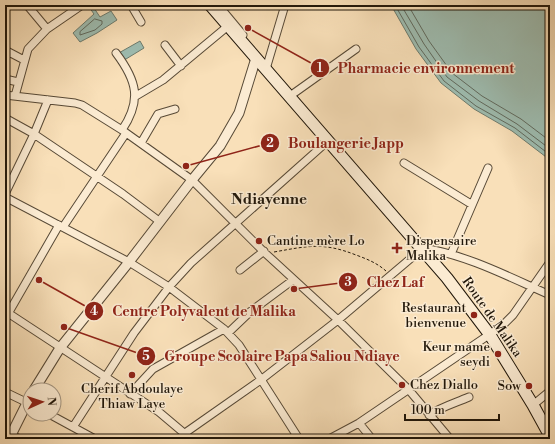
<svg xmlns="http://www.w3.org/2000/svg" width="555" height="444" viewBox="0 0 555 444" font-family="'Libre Bodoni',serif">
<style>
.water{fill:#9ebdb1;stroke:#6c7b6e}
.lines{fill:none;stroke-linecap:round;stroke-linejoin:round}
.shore{stroke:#606a5e;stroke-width:1}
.minor-casing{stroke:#574936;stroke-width:9}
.tertiary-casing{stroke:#574936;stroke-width:11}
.secondary-casing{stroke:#21170a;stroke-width:13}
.path{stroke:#21170a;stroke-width:1;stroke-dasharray:3 2;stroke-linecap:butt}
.minor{stroke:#fbebd2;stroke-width:7}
.tertiary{stroke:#fbebd2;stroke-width:9}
.secondary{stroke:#fbebd2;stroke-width:11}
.poi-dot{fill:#8f2418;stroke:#fbebd2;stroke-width:1.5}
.labels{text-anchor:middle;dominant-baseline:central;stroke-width:3;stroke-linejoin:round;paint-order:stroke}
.poi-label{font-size:13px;fill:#21170a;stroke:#fbebd2;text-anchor:start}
.street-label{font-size:13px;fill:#21170a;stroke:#fbebd2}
.quarter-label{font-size:15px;font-weight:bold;fill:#21170a;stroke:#fbebd2}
.leader{fill:none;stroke:#8f2418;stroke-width:1.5}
.callout-dot{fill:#8f2418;stroke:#fbebd2;stroke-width:1.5}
.mark-label{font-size:12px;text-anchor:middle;font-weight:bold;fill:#fff}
.callout-label{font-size:14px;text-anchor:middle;font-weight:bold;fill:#8f2418;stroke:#fbebd2;stroke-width:3;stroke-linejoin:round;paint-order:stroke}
</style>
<rect width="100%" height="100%" fill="#f9e0b9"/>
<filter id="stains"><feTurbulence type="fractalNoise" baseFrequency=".005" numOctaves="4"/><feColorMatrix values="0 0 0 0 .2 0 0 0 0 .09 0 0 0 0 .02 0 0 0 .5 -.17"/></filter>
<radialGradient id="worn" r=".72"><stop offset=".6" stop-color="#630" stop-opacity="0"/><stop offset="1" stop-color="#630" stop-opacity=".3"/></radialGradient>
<!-- water -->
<path class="water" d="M 92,5 L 100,17 L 111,11 L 117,20 L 97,33 L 80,42 L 73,33 L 94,14 L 89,7 Z
M 391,5 L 550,5 L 550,160 L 512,131 L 474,109 L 441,83 L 416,49 Z
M 140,41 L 144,48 L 126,59 L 123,59 L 117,54 Z"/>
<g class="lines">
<!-- shore -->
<path class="shore" d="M 395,5 L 419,47 L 444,81 L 476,106 L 515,128 L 550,155
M 401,5 L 424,44 L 447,77 L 479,101 L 517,124 L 550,149
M 408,5 L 429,41 L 452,73 L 482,96 L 521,119 L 550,141
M 95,19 L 102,21 L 102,24 L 95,30 L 80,35 L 80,32 Z"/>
<defs>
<path id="minor" d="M 27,5 L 47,29
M 131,5 L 141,22
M 218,5 L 243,35
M 165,45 L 181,66
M 5,50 L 24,60
M 116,53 C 137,81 142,100 122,130
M 5,60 L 7,52
M 266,69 L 285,5
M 5,79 L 18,82
M 5,95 L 75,103 L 82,105 L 122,130 L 192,180 L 265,253 L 338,320 L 409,390 L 450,439
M 15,96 L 28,49 L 47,29 L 82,5
M 136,96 L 163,80 L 228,26
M 290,96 L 356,49
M 5,118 L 34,134 L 123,194 L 159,221
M 141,143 L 158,114 L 175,109
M 404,163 L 471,204
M 5,194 L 34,134 L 48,100
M 5,197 L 129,262 L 169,287 L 224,329 L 239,345 L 299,439
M 63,227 L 126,133
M 451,254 L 488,168
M 240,270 L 264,251
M 5,311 L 159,412 L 191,439
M 5,319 L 59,225
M 228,333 L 251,311 L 293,280
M 5,392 L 30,404
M 130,394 L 153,369 L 224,329
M 533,405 L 550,391
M 49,414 L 95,439
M 429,415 C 441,407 455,403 469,397
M 359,423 L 372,439
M 73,427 L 134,333 L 169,287 L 191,263 L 329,140
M 5,432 L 20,439
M 185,433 L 262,379 L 338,320 L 423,248 C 467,255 509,277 550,295
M 329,439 L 359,423 L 502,326 L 513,315 L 550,262"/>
<path id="tertiary" d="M 34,390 L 60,348 L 129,262 L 192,180 L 220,146 L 239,113 L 256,58
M 9,439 L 30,397"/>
<path id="secondary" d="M 210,5 L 447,278 L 490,335 L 533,405 L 550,436"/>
</defs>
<!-- minor casing -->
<use href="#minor" class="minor-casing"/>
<!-- tertiary casing -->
<use href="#tertiary" class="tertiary-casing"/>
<!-- secondary casing -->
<use href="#secondary" class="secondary-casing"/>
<!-- path -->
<path class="path" d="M 274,252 C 308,246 323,242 356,255 C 367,259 377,263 386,271"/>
<!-- minor -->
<use href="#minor" class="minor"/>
<!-- tertiary -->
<use href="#tertiary" class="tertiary"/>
<!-- secondary -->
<use href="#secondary" class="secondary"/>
</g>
<!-- markers -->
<g class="poi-dot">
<circle cx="259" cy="241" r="4"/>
<path d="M395 242h4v4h4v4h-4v4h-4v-4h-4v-4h4z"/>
<circle cx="474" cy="315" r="4"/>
<circle cx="498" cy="354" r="4"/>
<circle cx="132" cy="375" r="4"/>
<circle cx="402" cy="385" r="4"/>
<circle cx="529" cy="386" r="4"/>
</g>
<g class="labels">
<!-- poi labels -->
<g class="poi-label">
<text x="267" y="241">Cantine mère Lo</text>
<text x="406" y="241">Dispensaire<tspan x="406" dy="15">Malika</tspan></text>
<text x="466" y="308" text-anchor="end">Restaurant<tspan x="466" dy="15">bienvenue</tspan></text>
<text x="490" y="347" text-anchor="end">Keur mame<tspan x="490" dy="15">seydi</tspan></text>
<text x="410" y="385">Chez Diallo</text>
<text x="521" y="386" text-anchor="end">Sow</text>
<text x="132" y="389" text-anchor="middle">Cherif Abdoulaye<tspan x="132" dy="15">Thiaw Laye</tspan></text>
</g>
<!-- street labels -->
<g class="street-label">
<text transform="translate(492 317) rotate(55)">Route de Malika</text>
</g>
<!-- quarter labels -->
<g class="quarter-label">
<text x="269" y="199">Ndiayenne</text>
</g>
</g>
<!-- callouts -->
<path class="leader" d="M248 28L320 68M186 166L270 143M294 289L348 282M39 280L94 311M64 327L146 356"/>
<g class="callout-dot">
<circle cx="248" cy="28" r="4"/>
<circle cx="186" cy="166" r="4"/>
<circle cx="294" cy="289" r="4"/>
<circle cx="39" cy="280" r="4"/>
<circle cx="64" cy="327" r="4"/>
<circle cx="320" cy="68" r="10"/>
<circle cx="270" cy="143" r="10"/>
<circle cx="348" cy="282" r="10"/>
<circle cx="94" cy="311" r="10"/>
<circle cx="146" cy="356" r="10"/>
</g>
<g class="mark-label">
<text x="320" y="72">1</text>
<text x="270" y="147">2</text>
<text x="348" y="286">3</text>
<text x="94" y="315">4</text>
<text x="146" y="360">5</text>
</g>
<g class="callout-label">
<text x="426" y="73">Pharmacie environnement</text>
<text x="346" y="148">Boulangerie Japp</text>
<text x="395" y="287">Chez Laf</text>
<text x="204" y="316">Centre Polyvalent de Malika</text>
<text x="282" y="361">Groupe Scolaire Papa Saliou Ndiaye</text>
</g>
<!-- margin -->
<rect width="555" height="444" fill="none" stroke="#f9e0b9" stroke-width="20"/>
<rect x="6" y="6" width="543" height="432" fill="none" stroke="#21170a" stroke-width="2"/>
<rect x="10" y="10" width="535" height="424" fill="none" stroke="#21170a"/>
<!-- north arrow -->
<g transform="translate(42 402) rotate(87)"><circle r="19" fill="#fbebd2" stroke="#a49682"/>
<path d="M0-3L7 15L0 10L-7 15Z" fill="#8f2418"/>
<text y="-6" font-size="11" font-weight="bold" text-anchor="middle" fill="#21170a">N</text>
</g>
<!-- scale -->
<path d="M405 414v6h94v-6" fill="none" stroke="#21170a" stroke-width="2"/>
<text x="411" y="414" font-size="12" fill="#21170a" stroke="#fbebd2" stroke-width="3" paint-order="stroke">100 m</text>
<rect width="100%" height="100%" filter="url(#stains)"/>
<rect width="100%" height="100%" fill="url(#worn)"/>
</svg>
